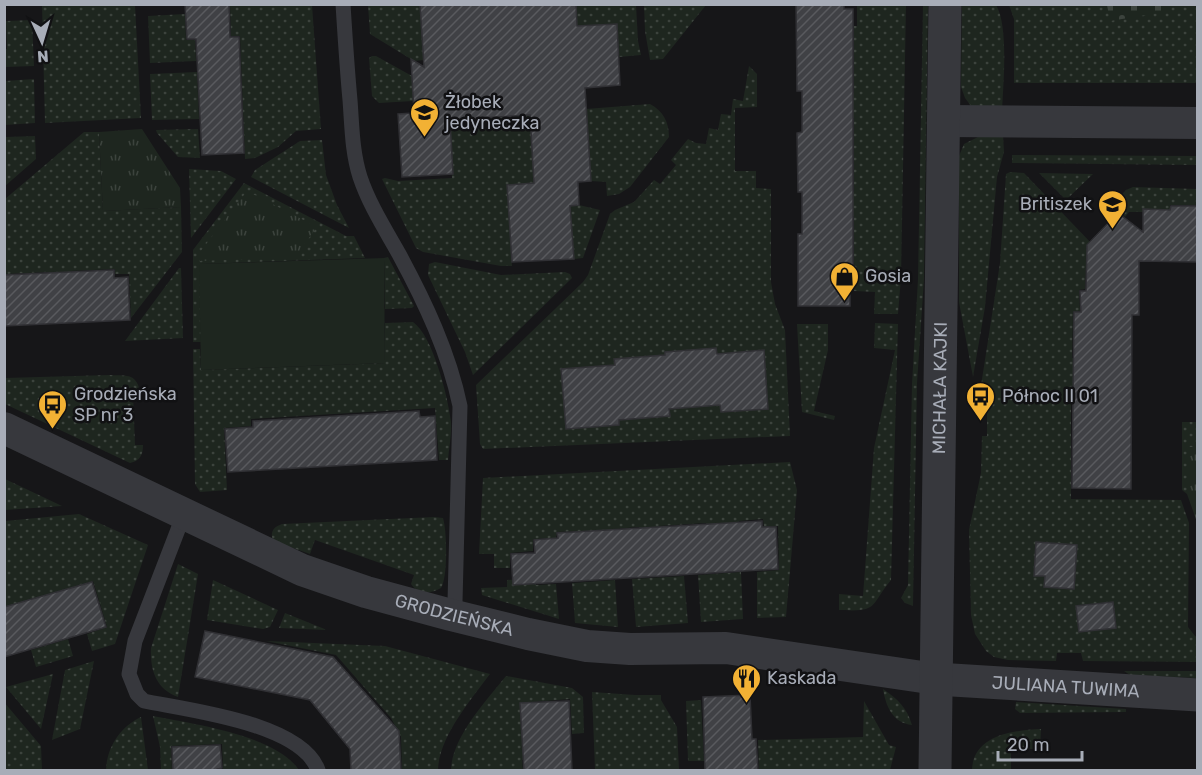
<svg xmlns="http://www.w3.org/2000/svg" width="1202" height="775" viewBox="0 0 1202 775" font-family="Rubik,sans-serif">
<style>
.grass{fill:url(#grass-dots)}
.cemetery{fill:url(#cemetery-stones)}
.park{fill:url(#park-tufts)}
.pitch{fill:#1e261f}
.building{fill:url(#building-hatch);stroke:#303034;stroke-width:1.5}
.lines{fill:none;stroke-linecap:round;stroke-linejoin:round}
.service{stroke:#37383d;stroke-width:15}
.minor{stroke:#37383d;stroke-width:32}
.tertiary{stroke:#37383d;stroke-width:33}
.labels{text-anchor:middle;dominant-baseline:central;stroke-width:5;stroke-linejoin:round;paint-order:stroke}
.poi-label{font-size:18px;fill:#a8adb8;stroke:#111113;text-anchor:start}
.street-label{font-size:18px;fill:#a8adb8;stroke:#111113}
</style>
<defs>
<pattern id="grass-dots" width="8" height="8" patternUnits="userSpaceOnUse" patternTransform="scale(1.5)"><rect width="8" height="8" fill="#1e261f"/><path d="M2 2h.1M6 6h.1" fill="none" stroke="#3c433d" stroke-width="1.8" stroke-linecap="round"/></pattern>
<pattern id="cemetery-stones" width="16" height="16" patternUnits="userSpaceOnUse" patternTransform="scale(1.5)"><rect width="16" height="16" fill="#1e261f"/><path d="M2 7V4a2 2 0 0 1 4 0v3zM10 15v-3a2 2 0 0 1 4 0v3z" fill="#3c433d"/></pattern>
<pattern id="park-tufts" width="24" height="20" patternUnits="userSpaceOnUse" patternTransform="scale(1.5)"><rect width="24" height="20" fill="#1e261f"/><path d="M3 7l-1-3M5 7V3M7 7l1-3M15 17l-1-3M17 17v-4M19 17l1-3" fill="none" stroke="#3c433d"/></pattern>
<pattern id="building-hatch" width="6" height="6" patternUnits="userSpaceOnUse" patternTransform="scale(1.5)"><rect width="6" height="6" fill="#404145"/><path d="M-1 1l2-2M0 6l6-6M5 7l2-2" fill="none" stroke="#595a5e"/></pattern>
</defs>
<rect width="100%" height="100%" fill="#161618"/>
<!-- grass -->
<path class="grass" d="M 928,4 L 924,279 L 917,383 L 913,606 L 905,603 L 901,598 L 908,585 L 912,384 L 918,279 L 923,5 Z
M 42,5 L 135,5 L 141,118 L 45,123 Z
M 230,5 L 312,5 L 321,129 L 296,131 L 278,147 L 255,158 L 245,159 L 240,36 L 231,36 Z
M 368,5 L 420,5 L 424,60 L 414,61 L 370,34 Z
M 576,5 L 636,5 L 638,41 L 641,55 L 619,57 L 577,26 Z
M 644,5 L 706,4 L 706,5 L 663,59 L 650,60 L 645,31 Z
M 857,5 L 906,5 L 901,277 L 898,314 L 874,314 L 875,292 L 854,291 L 854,216 L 847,216 L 847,193 L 854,192 L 854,118 L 848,117 L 848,93 L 854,93 L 854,26 L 857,26 Z
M 962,5 L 996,5 C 1009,26 1003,86 1002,112 L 971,106 L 965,98 L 961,87 Z
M 1009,5 L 1197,5 L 1197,83 L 1014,83 L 1014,19 Z
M 185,14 L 186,40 L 195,40 L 196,61 L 150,63 L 148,16 Z
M 32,20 L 34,66 L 5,67 L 5,49 L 7,49 L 6,21 Z
M 372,56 L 376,56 L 412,76 L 413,101 L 379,103 L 372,96 L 369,58 Z
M 749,66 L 757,74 L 757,107 L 735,108 L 735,171 L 756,171 L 756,188 L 771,189 L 771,282 L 775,304 L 785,330 L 790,436 L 483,449 L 480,444 L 476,385 L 583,282 L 588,275 L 610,214 L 615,210 L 634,202 L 654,180 L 660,184 L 676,165 L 671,160 L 688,139 L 696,143 L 706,144 L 709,128 L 718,130 L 721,114 L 731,115 L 733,99 L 743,101 Z
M 197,72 L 199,119 L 152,120 L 150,74 Z
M 34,79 L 35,123 L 5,125 L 5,81 Z
M 650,104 C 663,111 669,122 669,137 L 630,187 L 619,194 L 607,196 L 606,182 L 591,181 L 586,109 Z
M 530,115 L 534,183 L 507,185 L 512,266 L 501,266 L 423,252 L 416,248 L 382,179 L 385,178 L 398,181 L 452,178 L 450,120 Z
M 198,129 L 200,158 L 178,157 L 157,133 L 156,130 Z
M 84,132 L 99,132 L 103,211 L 181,207 L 182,252 L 131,318 L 129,274 L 115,274 L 115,269 L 71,271 L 71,275 L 50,276 L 49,272 L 5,274 L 5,199 Z
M 984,134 L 1003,134 L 1004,152 L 997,177 L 985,307 L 973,377 L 959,302 L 959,156 L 964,144 Z
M 35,136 L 36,159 L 5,186 L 5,137 Z
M 322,140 L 326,175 L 337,205 L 349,228 L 251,177 L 255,170 L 300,141 Z
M 1012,155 L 1197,156 L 1197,165 L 1012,163 Z
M 189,169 L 221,171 L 236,179 L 191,238 Z
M 1010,172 L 1024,173 L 1093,245 L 1089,264 L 1086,265 L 1085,289 L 1079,290 L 1080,311 L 1073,312 L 1072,358 L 1077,358 L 1077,392 L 1071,393 L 1071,499 L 1181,500 L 1189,523 L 1188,627 L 1195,636 L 1197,637 L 1197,662 L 1083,661 L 1081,653 L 1057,653 L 1056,661 L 1008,660 L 994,657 L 986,651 L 975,634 L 971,615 L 969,530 L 981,473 L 982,436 L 987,436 L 987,411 L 981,411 L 980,392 L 1000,263 L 1006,174 Z
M 1039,173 L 1093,174 L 1066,200 Z
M 244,183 L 346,236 L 354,236 L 365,258 L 200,264 L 201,342 L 193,342 L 193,250 Z
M 1133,187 L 1197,189 L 1197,205 L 1170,205 L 1170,210 L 1143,209 L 1143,212 L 1129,212 L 1125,217 C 1118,212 1115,209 1116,200 L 1126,190 Z
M 579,205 L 600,210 L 583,258 L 574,259 L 570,206 Z
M 388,257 L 414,306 L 412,308 L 385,309 L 384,258 Z
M 435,262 L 501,275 L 565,272 L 570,274 L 572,278 L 473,375 L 465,352 L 428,275 L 429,264 Z
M 179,268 L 181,268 L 183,338 L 125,341 Z
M 413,322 C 433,336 448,397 451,422 C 452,434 449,447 448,460 L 439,460 L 435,408 L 251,419 L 251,426 L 224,428 L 227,490 L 200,492 L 195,484 L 193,349 L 200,349 L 201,370 L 385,363 L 385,323 Z
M 875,323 L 898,324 L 891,580 C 869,607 879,612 839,610 L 839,594 L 863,596 L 874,448 L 895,350 L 874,348 Z
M 797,324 L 828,324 L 828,350 L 814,411 L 835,416 L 834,420 L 802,412 Z
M 110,375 C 129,376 136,373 141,394 L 133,394 L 135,445 L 143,445 C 143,455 140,461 130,463 L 5,404 L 5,378 Z
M 1182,422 L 1197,422 L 1197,447 L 1187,447 L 1187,494 L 1182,490 Z
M 790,462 L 797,490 L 786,617 L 757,618 L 757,572 L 779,570 L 778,526 L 764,527 L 763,519 L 739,521 L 739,528 L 707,530 L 706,523 L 659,526 L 659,533 L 640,534 L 639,527 L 614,529 L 614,535 L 583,537 L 582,531 L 557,532 L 556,538 L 533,539 L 533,551 L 510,553 L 510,568 L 494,568 L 494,554 L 479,554 L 483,478 Z
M 5,479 L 62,506 L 5,510 Z
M 79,514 L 148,545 L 115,644 L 92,651 L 87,634 L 107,627 L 93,581 L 5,607 L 5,521 Z
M 434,517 L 443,518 C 447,531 448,577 441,588 C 431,594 418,595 411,584 L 414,575 L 315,540 L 310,554 L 273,541 C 270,532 273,527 282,524 Z
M 178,564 L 198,574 L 178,697 C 156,689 150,670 151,648 Z
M 741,572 L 743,619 L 701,622 L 698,575 Z
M 684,576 L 688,623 L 636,627 L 632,579 Z
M 535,578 L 536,585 L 556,584 L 559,619 L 482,595 L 481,588 L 507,587 L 507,580 Z
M 213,580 L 278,610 L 270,627 L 263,629 L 207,620 Z
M 615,580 L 618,627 L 575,623 L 572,583 Z
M 285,613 L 327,630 L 279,628 Z
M 68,639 L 73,656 L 36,667 L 31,650 Z
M 266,641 L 385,646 L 490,674 C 470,701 439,737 438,770 L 402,770 L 401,737 L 391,718 L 336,655 Z
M 94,661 L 80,729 L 52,740 L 65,670 Z
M 1124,671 L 1197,671 L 1197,678 L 1130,675 Z
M 53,674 L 41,729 L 6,687 Z
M 506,676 L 572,688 L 583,697 L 584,733 L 572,734 L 570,699 L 520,703 L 521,727 L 525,728 L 527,760 L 522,760 L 523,770 L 451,770 C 452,737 486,701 506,676 Z
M 883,689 C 898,699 907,708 912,725 C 893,723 886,707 883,689 Z
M 592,692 L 635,695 L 661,695 L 661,700 L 677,727 L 679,770 L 595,770 Z
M 701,700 L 704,761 L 688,761 L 686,701 Z
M 864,701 L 889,745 L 896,747 L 890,770 L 759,770 L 758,740 L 863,737 Z
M 4,702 L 41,746 L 42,770 L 5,770 Z
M 1016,702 L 1126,709 L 1126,712 L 1020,713 L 1015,709 Z
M 153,716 C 193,724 276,735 299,770 L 218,770 L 223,769 L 222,744 L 171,746 L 172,770 L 161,770 L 160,747 Z
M 141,717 L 148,770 L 106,770 C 107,747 120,727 141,717 Z
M 1041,729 L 1040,749 L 1011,749 L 1011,770 L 972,770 C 973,735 1014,730 1041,729 Z"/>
<!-- cemetery -->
<path class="cemetery" d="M 1107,5 L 1163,5 L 1164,12 L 1110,21 Z"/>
<!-- park -->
<path class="park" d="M 142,129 L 180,188 L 181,207 L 103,211 L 99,132 Z
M 247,191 L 317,227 L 295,257 L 200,261 L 200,252 Z
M 1187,447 L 1197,447 L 1197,522 L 1187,494 Z"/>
<!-- pitch -->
<path class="pitch" d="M 384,258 L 385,363 L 201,370 L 199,264 Z"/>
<!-- building -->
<path class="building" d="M 185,4 L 229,4 L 230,37 L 239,37 L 244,153 L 202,155 L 196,39 L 187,39 Z
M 420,4 L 576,4 L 577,26 L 617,24 L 620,85 L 585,88 L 591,181 L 578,182 L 579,205 L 570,206 L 574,259 L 512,262 L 507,185 L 534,183 L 530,115 L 450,120 L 453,174 L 402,177 L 398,114 L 414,113 L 411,59 L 424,67 Z
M 796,4 L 844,4 L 844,9 L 853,9 L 853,269 L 850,269 L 850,306 L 798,306 L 798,234 L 802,234 L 802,192 L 798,192 L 797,133 L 802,132 L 802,91 L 797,91 Z
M 1171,206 L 1197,206 L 1197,262 L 1139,261 L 1139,315 L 1132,315 L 1131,489 L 1072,488 L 1074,312 L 1081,312 L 1080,291 L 1086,291 L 1087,245 L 1118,213 L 1143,232 L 1143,209 L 1170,210 Z
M 114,270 L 114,278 L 128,277 L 130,320 L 4,326 L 4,275 Z
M 716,348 L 717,354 L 764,350 L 768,409 L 721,412 L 720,405 L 669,409 L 670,416 L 619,420 L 619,425 L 566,429 L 561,369 L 615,365 L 614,359 L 665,355 L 665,352 Z
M 419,411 L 420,417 L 435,416 L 437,460 L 228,472 L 225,429 L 253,427 L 253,421 Z
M 762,521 L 762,527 L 776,527 L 778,569 L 513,585 L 511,554 L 535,553 L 534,540 L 558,538 L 557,533 Z
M 1036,542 L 1077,545 L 1074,589 L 1044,587 L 1045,576 L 1034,576 Z
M 92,582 L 106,627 L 4,657 L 4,607 Z
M 1113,602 L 1116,628 L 1079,632 L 1076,606 Z
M 205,631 L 333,657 L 399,731 L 401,771 L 351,771 L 350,749 L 310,700 L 195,677 Z
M 750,695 L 752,739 L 756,739 L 758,771 L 705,771 L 703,697 Z
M 569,701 L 572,771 L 524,771 L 520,703 Z
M 220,745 L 222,768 L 217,769 L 217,771 L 173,771 L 172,747 Z"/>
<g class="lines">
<!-- service -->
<path class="service" d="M 343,4 C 345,36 347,68 350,100 C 352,126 352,152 360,177 C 369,204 385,229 399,254 C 425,302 449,353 460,406 L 455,602 L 451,615
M 184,514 L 135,641 L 129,674 L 137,694 L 144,701 C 188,710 301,723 318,770"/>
<!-- minor -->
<g class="minor">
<path d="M 943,121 L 1198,123"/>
<path id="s1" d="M 4,428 L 302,570 L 366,592 L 451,615 L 528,634 L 587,646 L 630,649 L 726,648 L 936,679"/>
</g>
<!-- tertiary -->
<g class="tertiary">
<path id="s2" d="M 936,679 L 1198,695"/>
<path id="s3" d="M 935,770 L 945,4"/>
</g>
</g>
<!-- icons -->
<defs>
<symbol id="school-pin" viewBox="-11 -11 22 30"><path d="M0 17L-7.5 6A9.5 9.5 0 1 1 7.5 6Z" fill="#f2b134" stroke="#111113"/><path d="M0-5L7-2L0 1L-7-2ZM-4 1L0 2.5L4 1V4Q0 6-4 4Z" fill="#111"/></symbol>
<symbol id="shop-pin" viewBox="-11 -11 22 30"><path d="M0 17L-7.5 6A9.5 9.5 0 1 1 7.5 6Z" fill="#f2b134" stroke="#111113"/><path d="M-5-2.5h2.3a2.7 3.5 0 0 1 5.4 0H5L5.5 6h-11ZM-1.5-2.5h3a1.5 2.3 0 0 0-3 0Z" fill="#111"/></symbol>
<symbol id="bus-pin" viewBox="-11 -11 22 30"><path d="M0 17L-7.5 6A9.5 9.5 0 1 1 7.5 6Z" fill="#f2b134" stroke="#111113"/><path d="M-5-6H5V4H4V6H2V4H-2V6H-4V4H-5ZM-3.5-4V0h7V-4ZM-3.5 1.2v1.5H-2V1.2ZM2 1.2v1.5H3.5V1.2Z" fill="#111"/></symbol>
<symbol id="restaurant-pin" viewBox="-11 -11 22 30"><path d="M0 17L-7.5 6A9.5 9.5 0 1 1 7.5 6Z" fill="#f2b134" stroke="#111113"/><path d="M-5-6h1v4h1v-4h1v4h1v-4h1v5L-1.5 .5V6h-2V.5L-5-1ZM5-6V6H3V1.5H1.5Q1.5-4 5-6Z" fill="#111"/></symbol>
</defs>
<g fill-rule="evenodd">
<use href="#school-pin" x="408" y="96" width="33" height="45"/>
<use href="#school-pin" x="1096" y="188" width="33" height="45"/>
<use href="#shop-pin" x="828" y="260" width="33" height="45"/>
<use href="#bus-pin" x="964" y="380" width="33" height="45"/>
<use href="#bus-pin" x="36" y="388" width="33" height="45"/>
<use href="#restaurant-pin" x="730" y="662" width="33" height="45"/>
</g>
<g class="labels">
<!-- poi labels -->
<g class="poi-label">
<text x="445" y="102">Żłobek<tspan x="445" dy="21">jedyneczka</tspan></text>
<text x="1092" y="204" text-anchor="end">Britiszek</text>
<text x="865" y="276">Gosia</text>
<text x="74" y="394">Grodzieńska<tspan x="74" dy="21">SP nr 3</tspan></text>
<text x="1002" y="396">Północ II 01</text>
<text x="767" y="678">Kaskada</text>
</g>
<!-- street labels -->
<g class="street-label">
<text stroke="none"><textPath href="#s3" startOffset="382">MICHAŁA KAJKI</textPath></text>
<text stroke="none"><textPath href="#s1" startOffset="489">GRODZIEŃSKA</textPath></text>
<text stroke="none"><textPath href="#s2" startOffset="130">JULIANA TUWIMA</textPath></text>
</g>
</g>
<!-- border -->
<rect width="1202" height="775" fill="none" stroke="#a8adb8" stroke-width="12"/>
<!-- north arrow -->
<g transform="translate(42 42) rotate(176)" stroke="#111113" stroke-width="4.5" paint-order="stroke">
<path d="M0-4.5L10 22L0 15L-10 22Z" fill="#a8adb8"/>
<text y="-9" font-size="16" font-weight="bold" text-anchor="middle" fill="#a8adb8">N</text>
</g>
<!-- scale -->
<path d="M998 751v9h84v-9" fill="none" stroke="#a8adb8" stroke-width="3"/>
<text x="1007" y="751" font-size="18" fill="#a8adb8" stroke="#111113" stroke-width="4.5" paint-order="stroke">20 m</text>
</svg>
